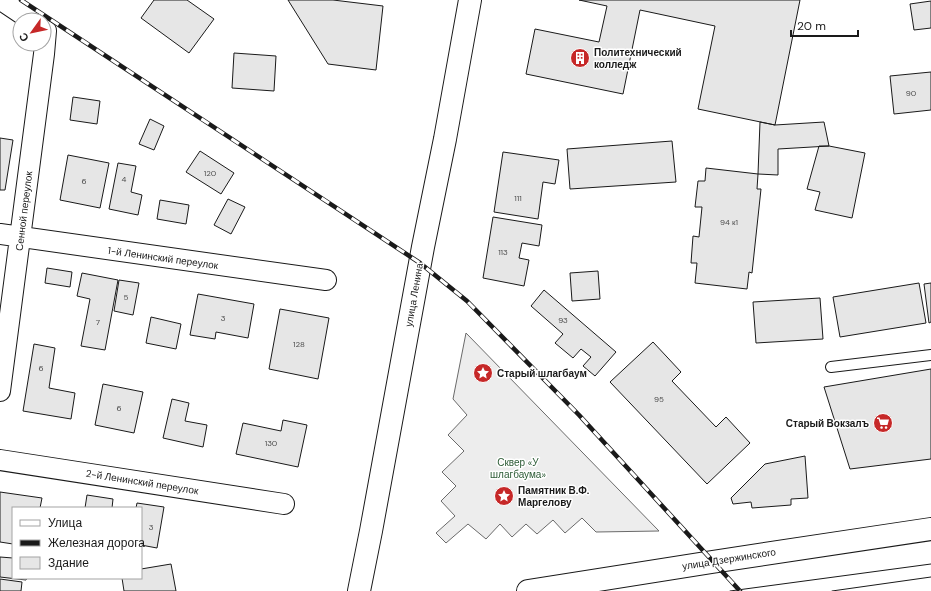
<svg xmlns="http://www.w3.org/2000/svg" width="931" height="591" viewBox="0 0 931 591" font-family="'DM Sans',sans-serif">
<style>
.built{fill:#ededed;stroke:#6a6a6a}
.building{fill:#e6e6e6;stroke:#1a1a1a}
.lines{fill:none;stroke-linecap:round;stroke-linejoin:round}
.lane-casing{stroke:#1a1a1a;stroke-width:12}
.street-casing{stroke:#1a1a1a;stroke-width:22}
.secondary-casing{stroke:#1a1a1a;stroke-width:24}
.lane{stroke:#fff;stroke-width:10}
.street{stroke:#fff;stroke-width:20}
.secondary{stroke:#fff;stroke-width:22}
.tram{stroke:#1a1a1a;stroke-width:1}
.rail-casing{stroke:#1a1a1a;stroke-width:4.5}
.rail{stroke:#fff;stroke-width:3;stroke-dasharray:9;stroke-linecap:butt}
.labels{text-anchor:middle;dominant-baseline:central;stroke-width:3;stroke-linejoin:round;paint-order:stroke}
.number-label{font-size:8px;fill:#4d4d4d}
.poi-label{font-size:10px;font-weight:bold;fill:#1a1a1a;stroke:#fff;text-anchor:start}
.street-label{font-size:10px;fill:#1a1a1a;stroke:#fff}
.park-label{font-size:10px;fill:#2b5a34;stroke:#fff}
</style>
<rect width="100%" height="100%" fill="#fff"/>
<!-- built -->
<path class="built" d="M 466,333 L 659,531 L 596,532 L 582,518 L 565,533 L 553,520 L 537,534 L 526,524 L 512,537 L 500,524 L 486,539 L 468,524 L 446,543 L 436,533 L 455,516 L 441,501 L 456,486 L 442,472 L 464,451 L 448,435 L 467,415 L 453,399 Z"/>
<!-- building -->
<path class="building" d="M 154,0 L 187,0 L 214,19 L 189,53 L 141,18 Z
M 288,0 L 333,0 L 383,6 L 376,70 L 328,64 Z
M 579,0 L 800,0 L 775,125 L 698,109 L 715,26 L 640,10 L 623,94 L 526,74 L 535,29 L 599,42 L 607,6 Z
M 931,1 L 931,28 L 914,30 L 910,4 Z
M 234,53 L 276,56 L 274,91 L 232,88 Z
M 931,72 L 931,110 L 894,114 L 890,76 Z
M 73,97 L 100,101 L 97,124 L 70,120 Z
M 150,119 L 164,126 L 154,150 L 139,144 Z
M 760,122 L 775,125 L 824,122 L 829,146 L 778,149 L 778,175 L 758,174 Z
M 0,138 L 13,140 L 5,190 L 0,190 Z
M 672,141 L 676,182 L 570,189 L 567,149 Z
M 819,146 L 829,146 L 865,153 L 852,218 L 815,210 L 820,192 L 807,189 Z
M 200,151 L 234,173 L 221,194 L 186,172 Z
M 503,152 L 559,160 L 555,184 L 543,182 L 538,219 L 494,212 Z
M 68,155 L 109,163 L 100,208 L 60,200 Z
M 118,163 L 136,166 L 131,192 L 142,195 L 138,215 L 109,209 Z
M 706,168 L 758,174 L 757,189 L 761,189 L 752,273 L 749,272 L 747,289 L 695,283 L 697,263 L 691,263 L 693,236 L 699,237 L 702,207 L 695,207 L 698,181 L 705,181 Z
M 228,199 L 245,207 L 231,234 L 214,225 Z
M 160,200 L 189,205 L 186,224 L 157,219 Z
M 493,217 L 542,225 L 539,246 L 522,243 L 519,258 L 529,260 L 524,286 L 483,278 Z
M 47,268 L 72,272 L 70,287 L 45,283 Z
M 598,271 L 600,299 L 572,301 L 570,273 Z
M 82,273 L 118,280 L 105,350 L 81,346 L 90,299 L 77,296 Z
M 119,280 L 139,283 L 133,315 L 114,311 Z
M 919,283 L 926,323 L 840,337 L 833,297 Z
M 931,283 L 931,322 L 929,323 L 924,284 Z
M 544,290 L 616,352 L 595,376 L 583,366 L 591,357 L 581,349 L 573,358 L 555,343 L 563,334 L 531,306 Z
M 198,294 L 254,304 L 248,338 L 216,332 L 215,339 L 190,335 Z
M 820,298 L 823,339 L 756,343 L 753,302 Z
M 280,309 L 329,318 L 318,379 L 269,369 Z
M 151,317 L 181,324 L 176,349 L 146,343 Z
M 653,342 L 681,372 L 672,381 L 716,427 L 726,417 L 750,443 L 707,484 L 610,382 Z
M 34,344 L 55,348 L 49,388 L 75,393 L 71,419 L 23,411 Z
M 931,369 L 931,459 L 850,469 L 824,387 Z
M 103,384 L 143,392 L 134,433 L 95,425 Z
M 172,399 L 189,403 L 185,421 L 207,425 L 203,447 L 163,438 Z
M 283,420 L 307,425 L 298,467 L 236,454 L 243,423 L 281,431 Z
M 805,456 L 808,498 L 791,499 L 791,505 L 752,508 L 751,502 L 733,504 L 731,498 L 765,464 Z
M 0,492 L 42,498 L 40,508 L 13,508 L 13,544 L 0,542 Z
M 87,495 L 113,499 L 112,508 L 85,508 Z
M 137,503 L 164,507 L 157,548 L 141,545 L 141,508 L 136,508 Z
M 0,557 L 13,558 L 13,578 L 27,578 L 26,580 L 0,577 Z
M 171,564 L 176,591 L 124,591 L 122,578 L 141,578 L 141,569 Z
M 0,579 L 22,582 L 21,591 L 0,591 Z"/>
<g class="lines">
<defs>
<path id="lane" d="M 831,367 L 931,355"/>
<path id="street" d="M 1,0 L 31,20
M 0,234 L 326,280
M 0,391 L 44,54 L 46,31 L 44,30
M 0,460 L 284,504"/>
<path id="secondary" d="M 359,591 L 371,531 L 423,247 L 445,139 L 470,0
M 528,591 L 712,562 L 931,529"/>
</defs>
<!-- lane casing -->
<use href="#lane" class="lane-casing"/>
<!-- street casing -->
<use href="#street" class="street-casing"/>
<!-- secondary casing -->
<use href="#secondary" class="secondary-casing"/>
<!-- lane -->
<use href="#lane" class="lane"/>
<!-- street -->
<use href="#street" class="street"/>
<!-- secondary -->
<use href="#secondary" class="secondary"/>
<!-- tram -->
<path class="tram" d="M 730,591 L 931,564
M 832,591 L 931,577"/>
<defs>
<path id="rail" d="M 21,0 L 420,263 L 467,301 L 579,415 L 740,591"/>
</defs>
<!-- rail casing -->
<use href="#rail" class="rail-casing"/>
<!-- rail -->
<use href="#rail" class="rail"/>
</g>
<!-- icons -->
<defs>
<symbol id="building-disc" viewBox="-11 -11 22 22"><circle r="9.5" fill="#c62828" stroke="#fff"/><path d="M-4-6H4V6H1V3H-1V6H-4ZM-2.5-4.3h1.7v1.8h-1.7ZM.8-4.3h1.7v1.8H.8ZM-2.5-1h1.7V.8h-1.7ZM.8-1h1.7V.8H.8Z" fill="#fff"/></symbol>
<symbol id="sight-disc" viewBox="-11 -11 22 22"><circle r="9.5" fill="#c62828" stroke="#fff"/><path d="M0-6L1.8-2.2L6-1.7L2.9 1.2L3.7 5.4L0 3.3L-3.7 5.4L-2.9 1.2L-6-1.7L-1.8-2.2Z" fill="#fff"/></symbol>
<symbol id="supermarket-disc" viewBox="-11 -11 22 22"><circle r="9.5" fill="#c62828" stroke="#fff"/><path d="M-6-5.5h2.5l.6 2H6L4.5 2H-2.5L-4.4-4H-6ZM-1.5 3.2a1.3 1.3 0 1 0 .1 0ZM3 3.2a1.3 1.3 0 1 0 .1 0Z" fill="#fff"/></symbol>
</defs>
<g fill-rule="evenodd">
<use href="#building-disc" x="569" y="47" width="22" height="22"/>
<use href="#sight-disc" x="472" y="362" width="22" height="22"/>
<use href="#supermarket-disc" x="872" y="412" width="22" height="22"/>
<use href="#sight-disc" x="493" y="485" width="22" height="22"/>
</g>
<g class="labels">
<!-- number labels -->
<g class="number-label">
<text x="911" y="93">90</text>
<text x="210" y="173">120</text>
<text x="124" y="179">4</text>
<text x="84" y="181">6</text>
<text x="518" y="198">111</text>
<text x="729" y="222">94 к1</text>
<text x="503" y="252">113</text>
<text x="126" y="297">5</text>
<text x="223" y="318">3</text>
<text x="563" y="320">93</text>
<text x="98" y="322">7</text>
<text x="299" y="344">128</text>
<text x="41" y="368">6</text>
<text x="659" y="399">95</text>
<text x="119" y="408">6</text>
<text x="271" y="443">130</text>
<text x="151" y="527">3</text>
</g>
<!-- poi labels -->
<g class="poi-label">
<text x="594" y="52">Политехнический<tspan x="594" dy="12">колледж</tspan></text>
<text x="497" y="373">Старый шлагбаум</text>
<text x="869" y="423" text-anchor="end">Старый Вокзалъ</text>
<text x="518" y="490">Памятник В.Ф.<tspan x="518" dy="12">Маргелову</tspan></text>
</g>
<!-- street labels -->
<g class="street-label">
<text transform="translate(24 211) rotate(-83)">Сенной переулок</text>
<text transform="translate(163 258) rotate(8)">1-й Ленинский переулок</text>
<text transform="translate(414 295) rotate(-80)">улица Ленина</text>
<text transform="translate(142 482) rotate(9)">2-й Ленинский переулок</text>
<text transform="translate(729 559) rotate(-9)">улица Дзержинского</text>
</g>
<!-- park labels -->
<g class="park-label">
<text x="518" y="462">Сквер «У<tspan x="518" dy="12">шлагбаума»</tspan></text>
</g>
</g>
<!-- legend -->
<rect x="12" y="507" width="130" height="72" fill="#ffffff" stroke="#a3a3a3"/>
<rect x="20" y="520" width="20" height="6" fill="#ffffff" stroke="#a3a3a3"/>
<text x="48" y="527" font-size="12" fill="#1a1a1a">Улица</text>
<rect x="20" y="540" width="20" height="6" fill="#1a1a1a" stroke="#a3a3a3"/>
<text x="48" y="547" font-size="12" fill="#1a1a1a">Железная дорога</text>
<rect x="20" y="557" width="20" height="12" fill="#e6e6e6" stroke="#a3a3a3"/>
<text x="48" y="567" font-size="12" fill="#1a1a1a">Здание</text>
<!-- north arrow -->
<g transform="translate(32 32) rotate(237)"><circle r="19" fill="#ffffff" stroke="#a3a3a3"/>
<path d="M0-3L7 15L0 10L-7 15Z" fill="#c62828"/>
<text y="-6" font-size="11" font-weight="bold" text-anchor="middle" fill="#1a1a1a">С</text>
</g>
<!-- scale -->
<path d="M791 30v6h67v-6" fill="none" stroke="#1a1a1a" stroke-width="2"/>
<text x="797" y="30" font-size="12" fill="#1a1a1a" stroke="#ffffff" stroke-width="3" paint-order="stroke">20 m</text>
</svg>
